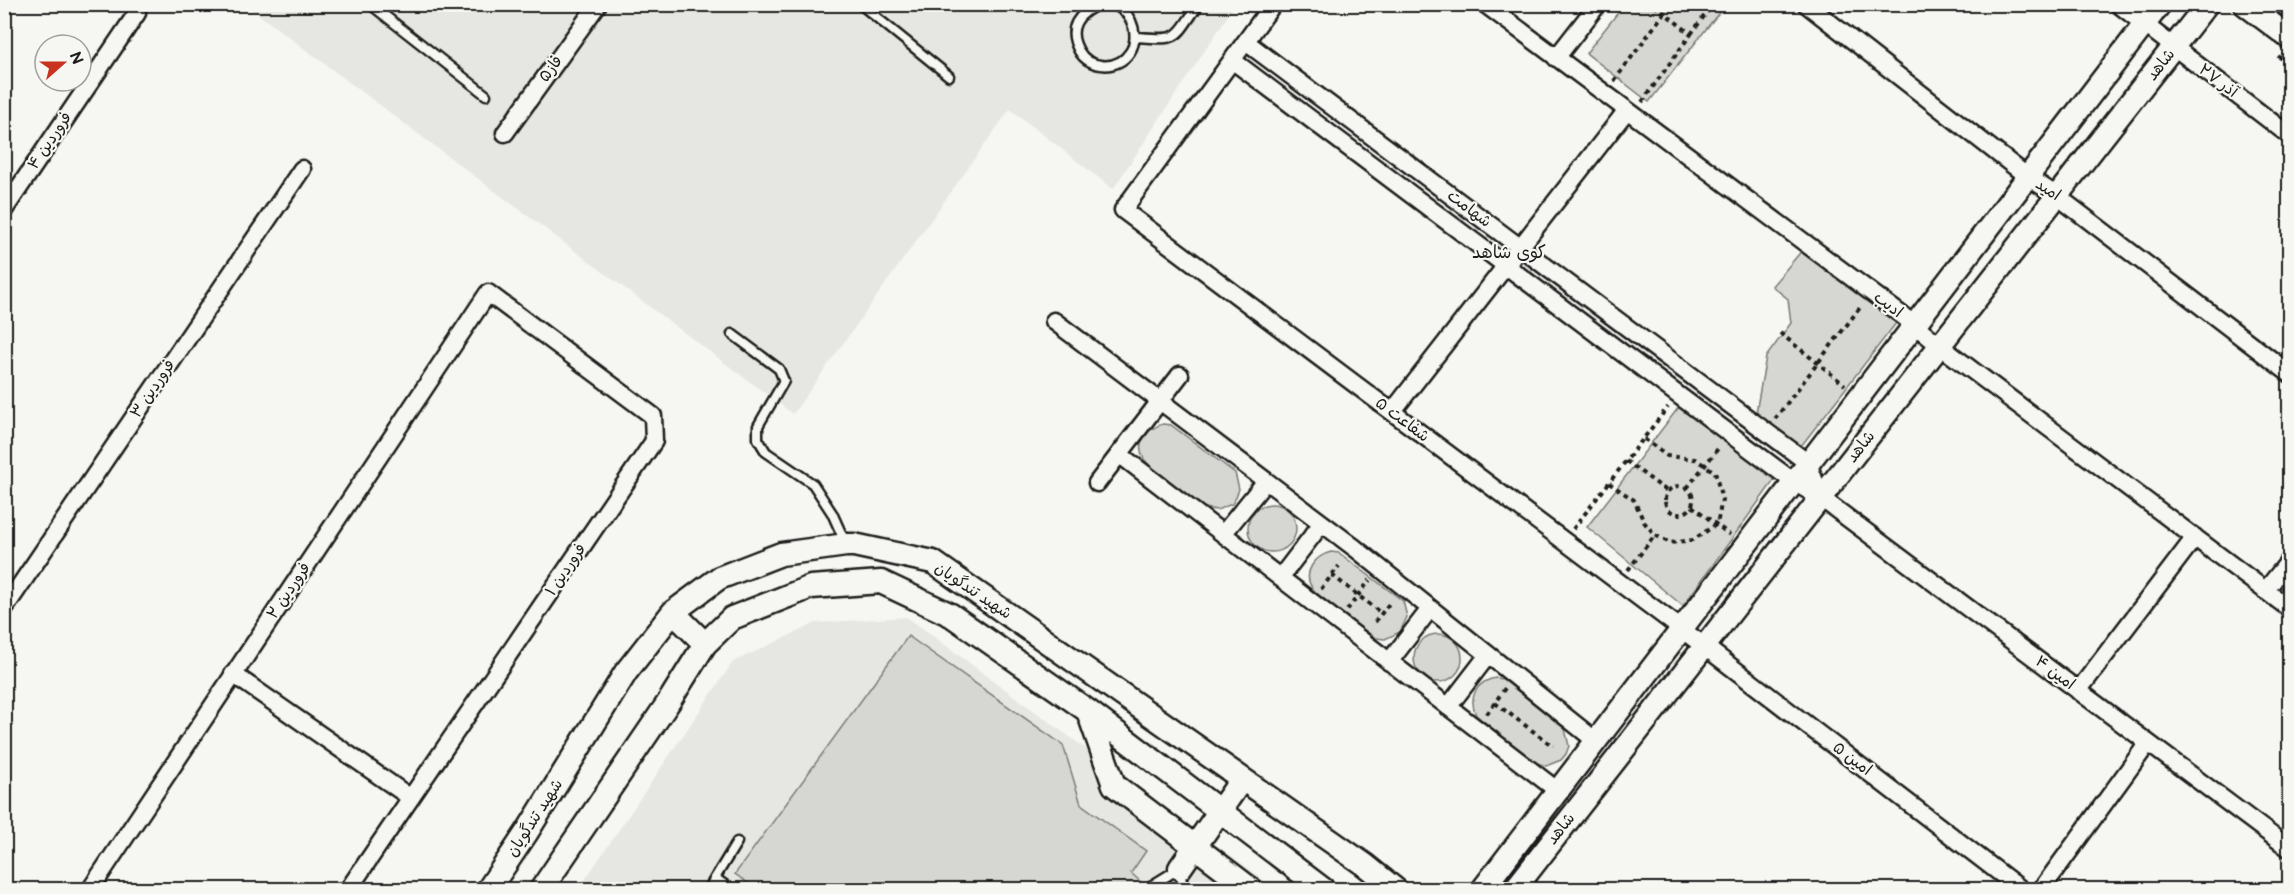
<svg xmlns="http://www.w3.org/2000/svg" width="2294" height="894" viewBox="0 0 2294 894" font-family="'Balsamiq Sans','Playpen Sans Arabic',sans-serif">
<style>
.built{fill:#e6e6e2}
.green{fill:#d6d6d2;stroke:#797977;stroke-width:1.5}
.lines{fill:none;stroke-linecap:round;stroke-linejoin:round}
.service-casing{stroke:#1c1c1c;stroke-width:13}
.minor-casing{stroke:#1c1c1c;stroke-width:21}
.tertiary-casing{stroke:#1c1c1c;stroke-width:26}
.secondary-casing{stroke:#1c1c1c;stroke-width:27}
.path{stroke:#1c1c1c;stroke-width:4;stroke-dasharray:4.5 4.5;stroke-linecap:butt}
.service{stroke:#f6f6f2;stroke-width:8}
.minor{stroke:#f6f6f2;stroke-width:16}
.tertiary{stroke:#f6f6f2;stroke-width:21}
.secondary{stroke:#f6f6f2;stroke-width:22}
.labels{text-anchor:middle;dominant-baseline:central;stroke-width:4.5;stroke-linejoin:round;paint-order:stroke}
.street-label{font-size:16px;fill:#1c1c1c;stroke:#f6f6f2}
.neighbourhood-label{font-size:18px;fill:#1c1c1c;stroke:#f6f6f2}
</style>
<rect width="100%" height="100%" fill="#f6f6f2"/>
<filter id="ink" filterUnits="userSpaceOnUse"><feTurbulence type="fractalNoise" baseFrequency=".0167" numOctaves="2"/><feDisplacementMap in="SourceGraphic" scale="12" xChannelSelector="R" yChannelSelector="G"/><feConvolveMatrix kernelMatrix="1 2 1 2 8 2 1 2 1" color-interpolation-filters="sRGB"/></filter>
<g filter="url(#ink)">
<!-- built -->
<path class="built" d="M 246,5 L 1235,5 L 1113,189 L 1010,109 L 793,414 Z
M 907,617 L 1276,889 L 578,890 L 733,662 L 816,623 Z"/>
<!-- green -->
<path class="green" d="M 1624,5 L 1624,4 L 1725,5 L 1649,102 L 1586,53 Z
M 2269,5 L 2289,5 L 2289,20 Z
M 1804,248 L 1900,318 L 1798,450 L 1755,418 L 1766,357 L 1791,323 L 1788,299 L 1772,286 Z
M 1682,403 L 1778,475 L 1683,606 L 1587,527 Z
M 1163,424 L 1171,425 L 1235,473 L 1239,489 L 1236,497 L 1232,504 L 1217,510 C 1212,510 1208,509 1203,507 C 1192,501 1150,468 1144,459 C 1134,443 1148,428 1163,424 Z
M1248 528a24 24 0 1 1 48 0a24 24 0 1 1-48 0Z
M 1331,552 L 1339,553 L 1403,601 L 1407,617 L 1400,632 L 1385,639 L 1376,638 C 1365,632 1318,598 1312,588 C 1302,572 1315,556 1331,552 Z
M1414 658a24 24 0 1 1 48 0a24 24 0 1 1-48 0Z
M 908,636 L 1063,745 L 1081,804 L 1146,851 L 1131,873 L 1141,882 L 1135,889 L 758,890 L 735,874 Z
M 1495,678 L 1503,679 L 1565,729 L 1569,746 L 1566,754 L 1561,760 L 1546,766 L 1531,761 L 1476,715 C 1468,697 1476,682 1495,678 Z"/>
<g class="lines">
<defs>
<path id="service" d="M 370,4 L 486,95
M 860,4 L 949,76
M 1100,4 C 1078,13 1066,28 1079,51 C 1089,69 1118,71 1130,52 C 1139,38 1134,16 1118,7 C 1115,5 1108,5 1104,4
M 1135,37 C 1181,40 1173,41 1199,4
M 732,334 L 779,369 L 784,381 L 758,426 L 758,439 L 766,452 L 813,484 L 832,513 L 845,542
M 715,878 L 737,842
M 1154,884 L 1169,887 L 1172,890
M 708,890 L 715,878 L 732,890
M 1150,890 L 1154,884 L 1180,868 L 1183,890"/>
<path id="minor" d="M 1273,4 L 1123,210 L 1704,646 L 2022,890
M 1485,4 L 1915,325 L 1940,346 L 2290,609
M 1806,4 L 2028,177 L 2057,196 L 2290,374
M 2118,4 L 2290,136
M 1246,42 L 1808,463 L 1821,498
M 1556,58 L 1598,4
M 1232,60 L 1794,482 L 1821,498 L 2290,849
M 505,133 L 598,4
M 4,210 L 137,13
M 1054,321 L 1355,548 L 1596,741
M 1392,412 L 1627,110
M 1119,454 L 1558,791
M 1097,483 L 1180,375
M 1223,534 L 1266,481
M 1280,578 L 1322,523
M 2265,591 L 2290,560
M 4,609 L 302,169
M 1389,662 L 1430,609
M 233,674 L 411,798
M 2078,691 L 2195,537
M 1448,707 L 1488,655
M 90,890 L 488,293 L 653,416 L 654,441 L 348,890
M 2041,890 L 2148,743"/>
<path id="tertiary" d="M 1482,890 L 2160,4
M 1514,890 L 2207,4"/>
<path id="secondary" d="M 2245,4 L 2290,38
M 673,612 L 705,644
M 1088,711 L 1114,785 L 1252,890
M 1180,868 L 1242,779
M 488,890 L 527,832 L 626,672 L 673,612 L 719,578 L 781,554 L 846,545 L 854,545 L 933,562 L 1365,865 L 1396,890
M 541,890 L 668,703 L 705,644 L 732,618 L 811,587 L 881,582 L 951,615 L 1088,711 L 1324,890"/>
</defs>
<!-- service casing -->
<use href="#service" class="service-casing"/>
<!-- minor casing -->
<use href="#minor" class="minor-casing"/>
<!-- tertiary casing -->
<use href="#tertiary" class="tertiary-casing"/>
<!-- secondary casing -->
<use href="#secondary" class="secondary-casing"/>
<!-- path -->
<path class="path" d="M 1691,34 L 1713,4
M 2278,56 L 2290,65
M 1614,81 L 1671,4
M 1642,102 L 1691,34 L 1653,4
M 1780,333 L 1845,385
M 1775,419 L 1862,305
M 1626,461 L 1668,492
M 1609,483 L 1634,500 L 1644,522 L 1655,535 L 1670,543 L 1693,540 L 1717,524 L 1722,500 L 1715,472 L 1695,459 L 1667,456 L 1643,438
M1665 500a14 14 0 1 1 28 0a14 14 0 1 1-28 0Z
M 1687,488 L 1720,446
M 1692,506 L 1730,535
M 1573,529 L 1668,407
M 1628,570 L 1655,535
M 1332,575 L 1382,614
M 1321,589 L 1339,566
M 1347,610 L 1370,580
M 1375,622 L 1391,601
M 1495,703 L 1553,746
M 1487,714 L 1505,688"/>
<!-- service -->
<use href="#service" class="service"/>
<!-- minor -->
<use href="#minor" class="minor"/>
<!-- tertiary -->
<use href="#tertiary" class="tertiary"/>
<!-- secondary -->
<use href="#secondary" class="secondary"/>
</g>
</g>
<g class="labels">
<!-- street labels -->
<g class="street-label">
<text transform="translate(2161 65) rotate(-52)">شاهد</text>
<text transform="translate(551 69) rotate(-54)">فاز۵</text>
<text transform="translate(2218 81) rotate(37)">آذر ۲۷</text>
<text transform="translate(50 141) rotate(-56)">فروردین ۴</text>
<text transform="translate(2048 190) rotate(34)">امید</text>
<text transform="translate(1469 209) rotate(37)">شهامت</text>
<text transform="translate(1888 305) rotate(37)">ادیب</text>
<text transform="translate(153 389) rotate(-56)">فروردین ۳</text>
<text transform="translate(1402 420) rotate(37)">شفاعت ۵</text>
<text transform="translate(1861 447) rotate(-52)">شاهد</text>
<text transform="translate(566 570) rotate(-56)">فروردین ۱</text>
<text transform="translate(289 591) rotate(-56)">فروردین ۲</text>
<text transform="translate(973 591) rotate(34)">شهید تندگویان</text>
<text transform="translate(2055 673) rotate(37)">امین ۴</text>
<text transform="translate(1852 759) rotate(37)">امین ۵</text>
<text transform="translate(535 818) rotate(-57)">شهید تندگویان</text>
<text transform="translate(1561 829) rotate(-52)">شاهد</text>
</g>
<!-- neighbourhood labels -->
<g class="neighbourhood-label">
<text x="1509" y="252">کوی شاهد</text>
</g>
</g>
<!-- margin -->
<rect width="2294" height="894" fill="none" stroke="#f6f6f2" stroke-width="24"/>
<rect x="12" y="12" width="2270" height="870" fill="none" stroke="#1c1c1c" stroke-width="2" filter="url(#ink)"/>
<!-- north arrow -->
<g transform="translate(63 63) rotate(69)"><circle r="28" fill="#f6f6f2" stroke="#9f9f9c" stroke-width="1.5"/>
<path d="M0-4.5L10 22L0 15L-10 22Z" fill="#c8321e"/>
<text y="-9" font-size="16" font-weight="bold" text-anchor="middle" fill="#1c1c1c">N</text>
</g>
</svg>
